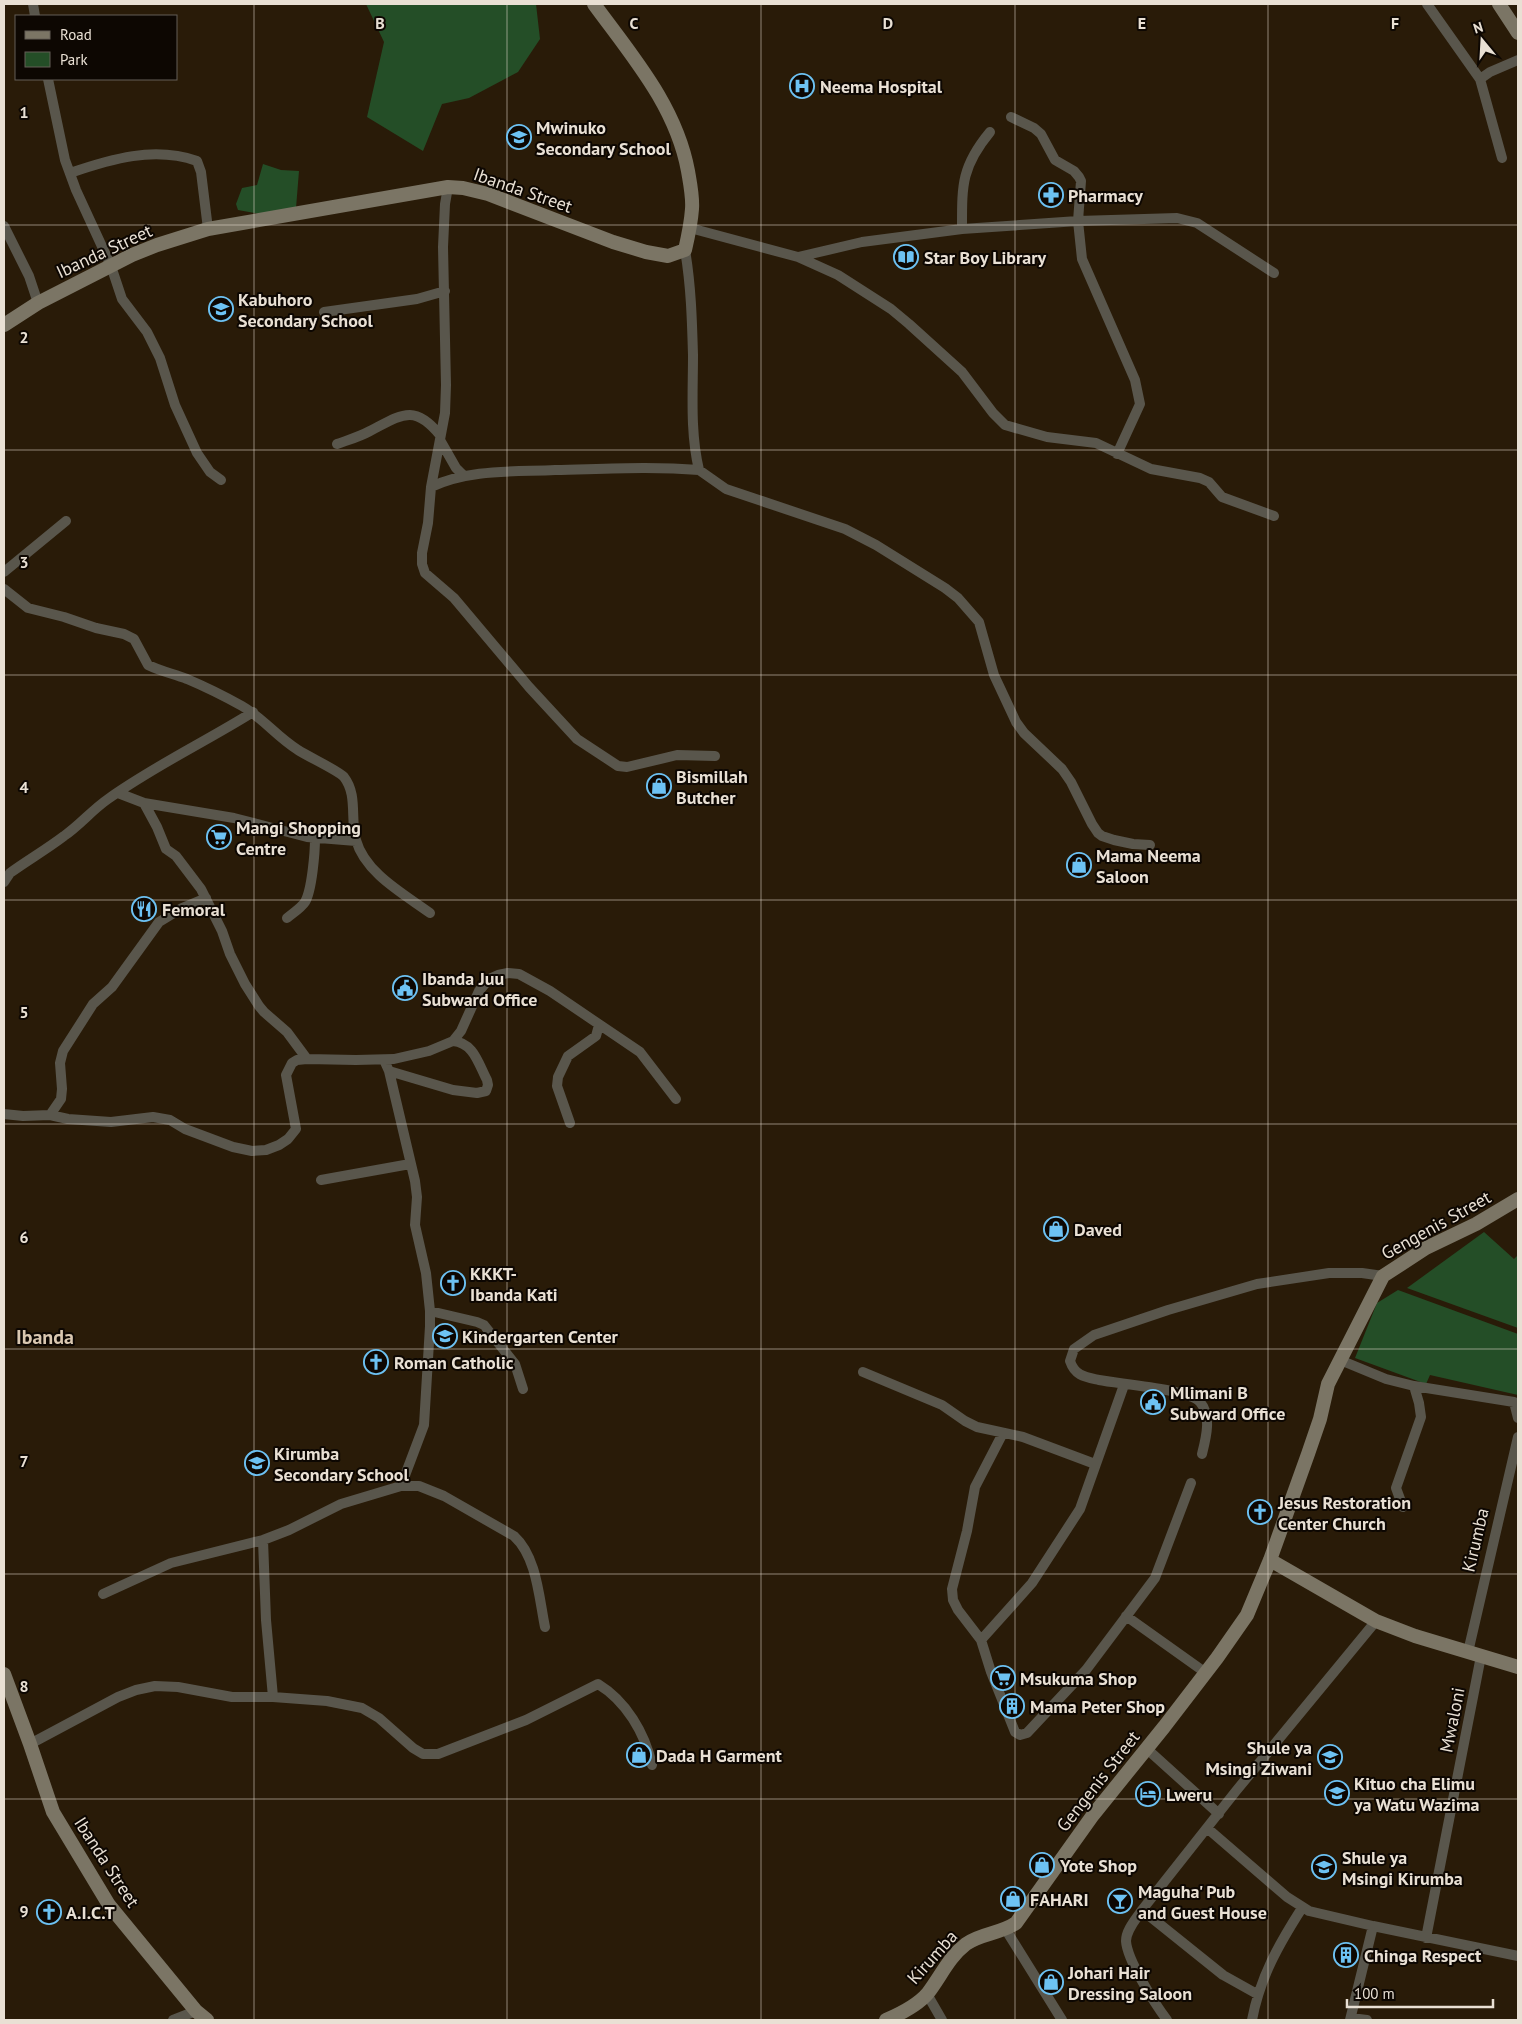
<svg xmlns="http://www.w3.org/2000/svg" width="1522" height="2024" viewBox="0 0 1522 2024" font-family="'PT Sans',sans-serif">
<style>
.green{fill:#244e27}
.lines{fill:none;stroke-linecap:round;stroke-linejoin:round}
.street{stroke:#59564c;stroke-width:10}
.secondary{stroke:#7b7565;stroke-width:14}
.grid{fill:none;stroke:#e9e0d4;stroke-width:1;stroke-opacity:0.55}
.labels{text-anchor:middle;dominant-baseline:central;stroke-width:4;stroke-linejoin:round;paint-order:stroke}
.poi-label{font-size:18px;font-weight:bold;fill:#e9e0d4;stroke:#0d0702;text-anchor:start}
.street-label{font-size:18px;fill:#e9e0d4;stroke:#0d0702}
.quarter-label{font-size:20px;font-weight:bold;fill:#d9c7b0;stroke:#0d0702}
.grid-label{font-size:16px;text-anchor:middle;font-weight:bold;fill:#e9e0d4;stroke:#0d0702;stroke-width:4;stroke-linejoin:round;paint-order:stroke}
</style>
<rect width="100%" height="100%" fill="#291b08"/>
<!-- green -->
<path class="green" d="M 366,4 L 536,4 L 540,39 L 518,72 L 469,98 L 442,104 L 423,151 L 367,117 L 384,42 Z
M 263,164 L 281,170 L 299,171 L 296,208 L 265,215 L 238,210 L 236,204 L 242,188 L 257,185 Z
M 1484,1232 L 1514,1259 L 1518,1255 L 1518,1328 L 1407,1288 Z
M 1398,1290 L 1518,1334 L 1518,1395 L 1430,1375 L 1426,1384 L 1355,1358 L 1377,1303 Z"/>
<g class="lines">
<!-- street -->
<path class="street" d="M 33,4 L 35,16
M 1427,4 L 1480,79 L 1502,158
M 48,79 L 65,160 L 76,190 L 111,266 L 122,299 L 147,332 L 160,358 L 175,405 L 197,453 L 210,472 L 221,480
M 1480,79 L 1490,72 L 1518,60
M 1011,117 L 1034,128 L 1041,134 L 1055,160 L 1074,171 L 1079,177 L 1081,181 L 1078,221 L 1082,259 L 1135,380 L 1140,404 L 1117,454
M 70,173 C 111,159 154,146 197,161 L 201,172 L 208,229
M 448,187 L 445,204 L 443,247 L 446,385 L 445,413 L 431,487 L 428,523 L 422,553 L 422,564 L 425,573 L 454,598 L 529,687 L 577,739 L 618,766 L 627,767 L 677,755 L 715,756
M 4,226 L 29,276 L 38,303
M 690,228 L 798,257 L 838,275 L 891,309 L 909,324 L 962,372 L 993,413 L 1005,425 L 1047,437 L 1096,443 L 1151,469 L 1200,478 L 1209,482 L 1222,497 L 1274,516
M 962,229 C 962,186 961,167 990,132
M 685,250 C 691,285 692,320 693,355 C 693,393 690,432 699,470 L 726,489 L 845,529 L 876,545 L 945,588 L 958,598 L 979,622 L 994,675 L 1016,722 L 1024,733 L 1062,769 L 1071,782 L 1092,824 L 1098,833 L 1102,836 L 1114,840 L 1133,844 L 1150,845
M 798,257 L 862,242 L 962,229 L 1078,221 L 1177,218 L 1197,223 L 1274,273
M 324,312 L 417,299 L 445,291
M 440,440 L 456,468 L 463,475
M 337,444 C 348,440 359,437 370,431 C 401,415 414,403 440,435
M 431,487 C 469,469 513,472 555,470 C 603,469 651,466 699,470
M 4,572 L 66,521
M 4,589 L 28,608 L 64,617 L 96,628 L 124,634 L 134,639 L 148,665 C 160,671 174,674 187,679 C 206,687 224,696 242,706 C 263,718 277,737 298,750 C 307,756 339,771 344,777 C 358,795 350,819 356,840 C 365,873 404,894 430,913
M 118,793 L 144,803 L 234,818 L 307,837 L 356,841
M 144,803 L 157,827 L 166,849 L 176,856 L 201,889 L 222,931 L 230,954 L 245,984 L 259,1006 L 264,1012 L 287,1032 L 307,1059
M 4,882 L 10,873 C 28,860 47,849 64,836 C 80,825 92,810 108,799 C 154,766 205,742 253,712
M 287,918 C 293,913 301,908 305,902 C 312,890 315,852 315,838
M 384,1060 L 389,1071 L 415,1181 L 417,1197 L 415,1225 L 426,1273 L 430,1311 L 430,1326 L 424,1425 L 401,1486
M 389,1071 L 453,1090 L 477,1093 L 486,1091 L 488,1085 L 487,1080 C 478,1063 474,1043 453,1041
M 4,1114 L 23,1116 L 50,1115 L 68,1119 L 111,1122 L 153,1117 L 170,1120 L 185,1129 L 233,1147 L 252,1151 L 266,1150 L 279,1145 L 288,1139 L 296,1129 L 286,1075 L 292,1063 L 297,1060 L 307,1059 L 356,1060 L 394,1059 L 429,1051 L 453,1041 L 461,1031 L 479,991 L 489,979 L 498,975 L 508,973 L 519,974 L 550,991 L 640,1052 L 676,1099
M 50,1115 L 61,1099 L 62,1089 L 60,1063 L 63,1051 L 93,1004 L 112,987 L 159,922 L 182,908 L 206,898
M 570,1123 L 557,1086 L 558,1077 L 568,1056 L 596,1036 L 599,1025
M 321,1180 L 410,1164
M 430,1311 L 477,1322 L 484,1325 L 515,1364 L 523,1389
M 1340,1360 L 1386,1379 L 1414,1386 L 1514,1402 L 1518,1418
M 863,1372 L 942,1405 L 965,1421 L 977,1427 L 1023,1437 L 1095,1464
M 1003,1433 L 975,1487 L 967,1531 L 952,1589 L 953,1600 L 958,1610 L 981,1640 L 991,1672 L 1015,1732 L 1020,1735 L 1027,1733 L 1086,1670 L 1155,1578 L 1191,1483
M 1202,1454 C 1206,1438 1212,1416 1200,1402 C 1189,1389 1119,1384 1099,1380 C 1085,1377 1075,1376 1070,1361 L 1074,1349 L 1094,1335 L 1168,1310 L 1257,1284 L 1329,1273 L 1362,1273 L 1383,1276
M 1403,1507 L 1396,1488 L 1421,1417 L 1419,1403 L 1414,1386
M 263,1540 L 266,1620 L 273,1697
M 103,1594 L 171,1563 L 263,1540 L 289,1530 L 341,1504 L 401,1486 L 419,1486 L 444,1496 L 514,1536 C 537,1557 539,1598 545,1627
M 1126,1616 L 1206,1673
M 981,1640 L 1032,1583 L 1080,1509 L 1124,1385
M 1468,1652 L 1518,1437
M 30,1744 L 118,1697 L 136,1690 L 155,1686 L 178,1687 L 232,1697 L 273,1697 L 327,1701 L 362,1708 L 379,1718 L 413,1748 L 423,1754 L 438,1754 L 526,1720 L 598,1684 C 626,1701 645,1733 652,1765
M 1147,1749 L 1219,1814
M 1207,1828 L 1287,1897 L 1309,1911 L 1373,1926 L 1518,1956
M 1142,1910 L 1223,1975 L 1257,1994
M 1006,1930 L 1062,2020
M 1426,1938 L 1481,1656
M 927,1994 L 942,2020
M 1351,2018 L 1367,2020
M 173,2020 L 196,2011
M 1167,2020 C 1155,2004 1127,1960 1126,1941 C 1126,1930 1136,1919 1142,1910 L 1236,1791 L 1376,1621
M 1252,2020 C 1260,1977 1279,1944 1302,1908
M 1350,2020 L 1373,1926"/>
<!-- secondary -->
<path class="secondary" d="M 1499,4 L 1518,33
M 4,325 L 38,303 L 132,255 L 157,245 L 208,229 L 448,187 L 463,188 L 488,194 L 613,242 L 646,252 L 668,256 L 685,250 C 688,237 691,223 692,209 C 693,197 690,183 688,171 C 676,106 632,56 594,4
M 1270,1560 L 1376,1621 L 1415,1636 L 1518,1667
M 4,1674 L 30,1744 L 53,1812 L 109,1905 L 196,2011 L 207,2020
M 886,2020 C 900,2014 918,2005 928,1993 C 941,1976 949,1957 966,1944 C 981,1933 1000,1934 1016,1923 L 1093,1815 L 1164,1727 L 1217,1658 L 1247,1615 L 1270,1560 L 1308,1454 L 1320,1419 L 1328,1384 L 1383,1276 L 1426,1248 L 1476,1224 L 1518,1199"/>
</g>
<!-- grid -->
<path class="grid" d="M 254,4 L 254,2020M 507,4 L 507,2020M 761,4 L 761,2020M 1015,4 L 1015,2020M 1268,4 L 1268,2020M 4,225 L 1518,225M 4,450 L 1518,450M 4,675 L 1518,675M 4,900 L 1518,900M 4,1124 L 1518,1124M 4,1349 L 1518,1349M 4,1574 L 1518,1574M 4,1799 L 1518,1799"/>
<!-- icons -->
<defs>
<symbol id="hospital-ring" viewBox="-11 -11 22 22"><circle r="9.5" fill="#0d0702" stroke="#6dc2f3" stroke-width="1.5"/><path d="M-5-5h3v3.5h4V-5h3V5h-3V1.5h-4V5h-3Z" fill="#6dc2f3"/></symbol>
<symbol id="school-ring" viewBox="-11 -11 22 22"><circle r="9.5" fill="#0d0702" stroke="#6dc2f3" stroke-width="1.5"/><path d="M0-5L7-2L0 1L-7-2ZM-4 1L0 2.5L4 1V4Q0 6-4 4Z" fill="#6dc2f3"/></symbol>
<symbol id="pharmacy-ring" viewBox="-11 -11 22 22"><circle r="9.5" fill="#0d0702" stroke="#6dc2f3" stroke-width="1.5"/><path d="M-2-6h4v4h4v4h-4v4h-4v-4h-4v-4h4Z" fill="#6dc2f3"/></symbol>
<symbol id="library-ring" viewBox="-11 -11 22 22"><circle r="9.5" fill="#0d0702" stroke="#6dc2f3" stroke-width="1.5"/><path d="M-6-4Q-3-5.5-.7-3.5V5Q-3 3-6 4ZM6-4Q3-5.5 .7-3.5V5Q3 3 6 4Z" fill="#6dc2f3"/></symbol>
<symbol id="shop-ring" viewBox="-11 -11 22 22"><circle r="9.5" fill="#0d0702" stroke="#6dc2f3" stroke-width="1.5"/><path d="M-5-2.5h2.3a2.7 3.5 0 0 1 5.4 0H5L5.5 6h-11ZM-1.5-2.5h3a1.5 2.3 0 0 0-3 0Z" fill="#6dc2f3"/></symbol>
<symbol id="supermarket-ring" viewBox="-11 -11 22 22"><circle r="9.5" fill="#0d0702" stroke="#6dc2f3" stroke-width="1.5"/><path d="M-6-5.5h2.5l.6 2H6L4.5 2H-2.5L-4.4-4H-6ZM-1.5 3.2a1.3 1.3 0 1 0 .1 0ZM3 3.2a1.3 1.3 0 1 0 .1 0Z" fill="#6dc2f3"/></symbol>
<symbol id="restaurant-ring" viewBox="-11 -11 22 22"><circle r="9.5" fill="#0d0702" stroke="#6dc2f3" stroke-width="1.5"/><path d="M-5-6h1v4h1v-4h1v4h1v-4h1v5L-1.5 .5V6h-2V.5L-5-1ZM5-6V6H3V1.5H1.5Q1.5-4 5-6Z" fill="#6dc2f3"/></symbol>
<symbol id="civic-ring" viewBox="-11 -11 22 22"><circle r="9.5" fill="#0d0702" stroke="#6dc2f3" stroke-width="1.5"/><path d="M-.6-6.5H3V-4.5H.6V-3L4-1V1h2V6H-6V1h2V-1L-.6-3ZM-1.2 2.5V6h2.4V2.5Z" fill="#6dc2f3"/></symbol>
<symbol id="church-ring" viewBox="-11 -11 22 22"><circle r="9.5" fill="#0d0702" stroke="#6dc2f3" stroke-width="1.5"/><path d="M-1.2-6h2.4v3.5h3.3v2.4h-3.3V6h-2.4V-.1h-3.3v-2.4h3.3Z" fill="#6dc2f3"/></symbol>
<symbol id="building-ring" viewBox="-11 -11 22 22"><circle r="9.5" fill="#0d0702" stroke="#6dc2f3" stroke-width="1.5"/><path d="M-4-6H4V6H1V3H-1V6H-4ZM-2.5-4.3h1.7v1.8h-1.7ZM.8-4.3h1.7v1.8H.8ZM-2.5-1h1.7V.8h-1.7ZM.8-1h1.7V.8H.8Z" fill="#6dc2f3"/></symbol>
<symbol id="hotel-ring" viewBox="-11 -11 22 22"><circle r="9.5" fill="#0d0702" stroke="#6dc2f3" stroke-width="1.5"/><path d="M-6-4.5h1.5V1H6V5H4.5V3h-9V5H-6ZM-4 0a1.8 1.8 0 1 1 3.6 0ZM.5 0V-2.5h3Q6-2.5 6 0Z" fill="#6dc2f3"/></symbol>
<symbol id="bar-ring" viewBox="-11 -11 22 22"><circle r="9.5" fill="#0d0702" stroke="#6dc2f3" stroke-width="1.5"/><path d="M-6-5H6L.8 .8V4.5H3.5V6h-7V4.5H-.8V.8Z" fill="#6dc2f3"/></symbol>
</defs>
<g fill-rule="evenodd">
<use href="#hospital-ring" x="788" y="72" width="28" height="28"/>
<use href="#school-ring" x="505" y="123" width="28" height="28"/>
<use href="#pharmacy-ring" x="1037" y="181" width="28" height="28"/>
<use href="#library-ring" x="892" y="243" width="28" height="28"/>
<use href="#school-ring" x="207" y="295" width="28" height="28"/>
<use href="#shop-ring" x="645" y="772" width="28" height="28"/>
<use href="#supermarket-ring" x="205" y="823" width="28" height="28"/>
<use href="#shop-ring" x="1065" y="851" width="28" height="28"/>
<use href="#restaurant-ring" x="130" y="895" width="28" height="28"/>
<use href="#civic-ring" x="391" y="974" width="28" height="28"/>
<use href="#shop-ring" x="1042" y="1215" width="28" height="28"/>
<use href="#church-ring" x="439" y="1269" width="28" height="28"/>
<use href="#school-ring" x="431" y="1322" width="28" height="28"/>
<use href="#church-ring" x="362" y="1348" width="28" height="28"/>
<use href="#civic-ring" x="1139" y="1388" width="28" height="28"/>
<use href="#school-ring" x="243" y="1449" width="28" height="28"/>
<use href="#church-ring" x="1246" y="1498" width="28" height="28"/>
<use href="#supermarket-ring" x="989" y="1664" width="28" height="28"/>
<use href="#building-ring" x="998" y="1692" width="28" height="28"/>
<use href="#shop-ring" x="625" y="1741" width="28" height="28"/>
<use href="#school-ring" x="1316" y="1743" width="28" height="28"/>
<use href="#school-ring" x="1323" y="1779" width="28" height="28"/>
<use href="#hotel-ring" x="1134" y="1780" width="28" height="28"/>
<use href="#shop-ring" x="1028" y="1851" width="28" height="28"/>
<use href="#school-ring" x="1310" y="1853" width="28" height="28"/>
<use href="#shop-ring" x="999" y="1885" width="28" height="28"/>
<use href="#bar-ring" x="1106" y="1887" width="28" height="28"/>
<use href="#church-ring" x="35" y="1898" width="28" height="28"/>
<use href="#building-ring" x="1332" y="1941" width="28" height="28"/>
<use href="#shop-ring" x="1037" y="1968" width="28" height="28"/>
</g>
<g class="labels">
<!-- poi labels -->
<g class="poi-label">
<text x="820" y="86">Neema Hospital</text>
<text x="536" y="127">Mwinuko<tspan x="536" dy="21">Secondary School</tspan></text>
<text x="1068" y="195">Pharmacy</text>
<text x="924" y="257">Star Boy Library</text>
<text x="238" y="299">Kabuhoro<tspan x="238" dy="21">Secondary School</tspan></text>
<text x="676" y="776">Bismillah<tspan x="676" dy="21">Butcher</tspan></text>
<text x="236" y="827">Mangi Shopping<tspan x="236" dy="21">Centre</tspan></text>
<text x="1096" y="855">Mama Neema<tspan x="1096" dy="21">Saloon</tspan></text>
<text x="162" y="909">Femoral</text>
<text x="422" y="978">Ibanda Juu<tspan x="422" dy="21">Subward Office</tspan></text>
<text x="1074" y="1229">Daved</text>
<text x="470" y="1273">KKKT-<tspan x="470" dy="21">Ibanda Kati</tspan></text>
<text x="462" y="1336">Kindergarten Center</text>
<text x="394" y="1362">Roman Catholic</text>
<text x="1170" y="1392">Mlimani B<tspan x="1170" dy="21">Subward Office</tspan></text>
<text x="274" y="1453">Kirumba<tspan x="274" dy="21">Secondary School</tspan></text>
<text x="1278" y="1502">Jesus Restoration<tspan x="1278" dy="21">Center Church</tspan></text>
<text x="1020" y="1678">Msukuma Shop</text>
<text x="1030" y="1706">Mama Peter Shop</text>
<text x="1312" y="1747" text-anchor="end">Shule ya<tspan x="1312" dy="21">Msingi Ziwani</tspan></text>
<text x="656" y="1755">Dada H Garment</text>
<text x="1354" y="1783">Kituo cha Elimu<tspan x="1354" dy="21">ya Watu Wazima</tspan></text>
<text x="1166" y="1794">Lweru</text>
<text x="1342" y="1857">Shule ya<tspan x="1342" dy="21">Msingi Kirumba</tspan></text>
<text x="1060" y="1865">Yote Shop</text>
<text x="1138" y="1891">Maguha' Pub<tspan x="1138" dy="21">and Guest House</tspan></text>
<text x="1030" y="1899">FAHARI</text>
<text x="66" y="1912">A.I.C.T</text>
<text x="1364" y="1955">Chinga Respect</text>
<text x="1068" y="1972">Johari Hair<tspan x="1068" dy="21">Dressing Saloon</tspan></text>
</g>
<!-- street labels -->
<g class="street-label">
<text transform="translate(523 190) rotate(19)">Ibanda Street</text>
<text transform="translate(104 251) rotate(-25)">Ibanda Street</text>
<text transform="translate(1436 1225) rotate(-29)">Gengenis Street</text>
<text transform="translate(1475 1540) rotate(-77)">Kirumba</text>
<text transform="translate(1452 1720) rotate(-79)">Mwaloni</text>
<text transform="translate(1098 1781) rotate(-52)">Gengenis Street</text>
<text transform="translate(107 1862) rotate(57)">Ibanda Street</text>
<text transform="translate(932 1957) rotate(-48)">Kirumba</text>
</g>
<!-- quarter labels -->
<g class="quarter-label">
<text x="45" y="1337">Ibanda</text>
</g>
</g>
<g class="grid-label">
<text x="380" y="29">B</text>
<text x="634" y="29">C</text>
<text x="888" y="29">D</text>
<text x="1142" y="29">E</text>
<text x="1395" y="29">F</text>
<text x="24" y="118">1</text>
<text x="24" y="343">2</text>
<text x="24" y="568">3</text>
<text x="24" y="793">4</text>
<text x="24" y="1018">5</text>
<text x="24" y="1243">6</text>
<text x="24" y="1467">7</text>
<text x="24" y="1692">8</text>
<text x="24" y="1917">9</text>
</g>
<!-- border -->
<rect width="1522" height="2024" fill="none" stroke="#e9e0d4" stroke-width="10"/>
<!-- legend -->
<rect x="15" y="15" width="162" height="65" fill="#0d0702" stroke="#655e56"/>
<rect x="25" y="31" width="25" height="8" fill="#7b7565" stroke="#655e56"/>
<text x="60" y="40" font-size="15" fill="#e9e0d4">Road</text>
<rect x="25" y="52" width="25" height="15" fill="#244e27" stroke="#655e56"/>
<text x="60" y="65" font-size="15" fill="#e9e0d4">Park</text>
<!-- north arrow -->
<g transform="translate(1482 40) rotate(342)" stroke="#0d0702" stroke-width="4" paint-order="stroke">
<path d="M0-4L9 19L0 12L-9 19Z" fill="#e9e0d4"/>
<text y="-8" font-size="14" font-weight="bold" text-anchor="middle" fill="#e9e0d4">N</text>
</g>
<!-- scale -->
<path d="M1347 1999v8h146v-8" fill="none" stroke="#e9e0d4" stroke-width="2.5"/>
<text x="1354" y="1999" font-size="15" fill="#e9e0d4" stroke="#0d0702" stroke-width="4" paint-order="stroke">100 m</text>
</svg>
